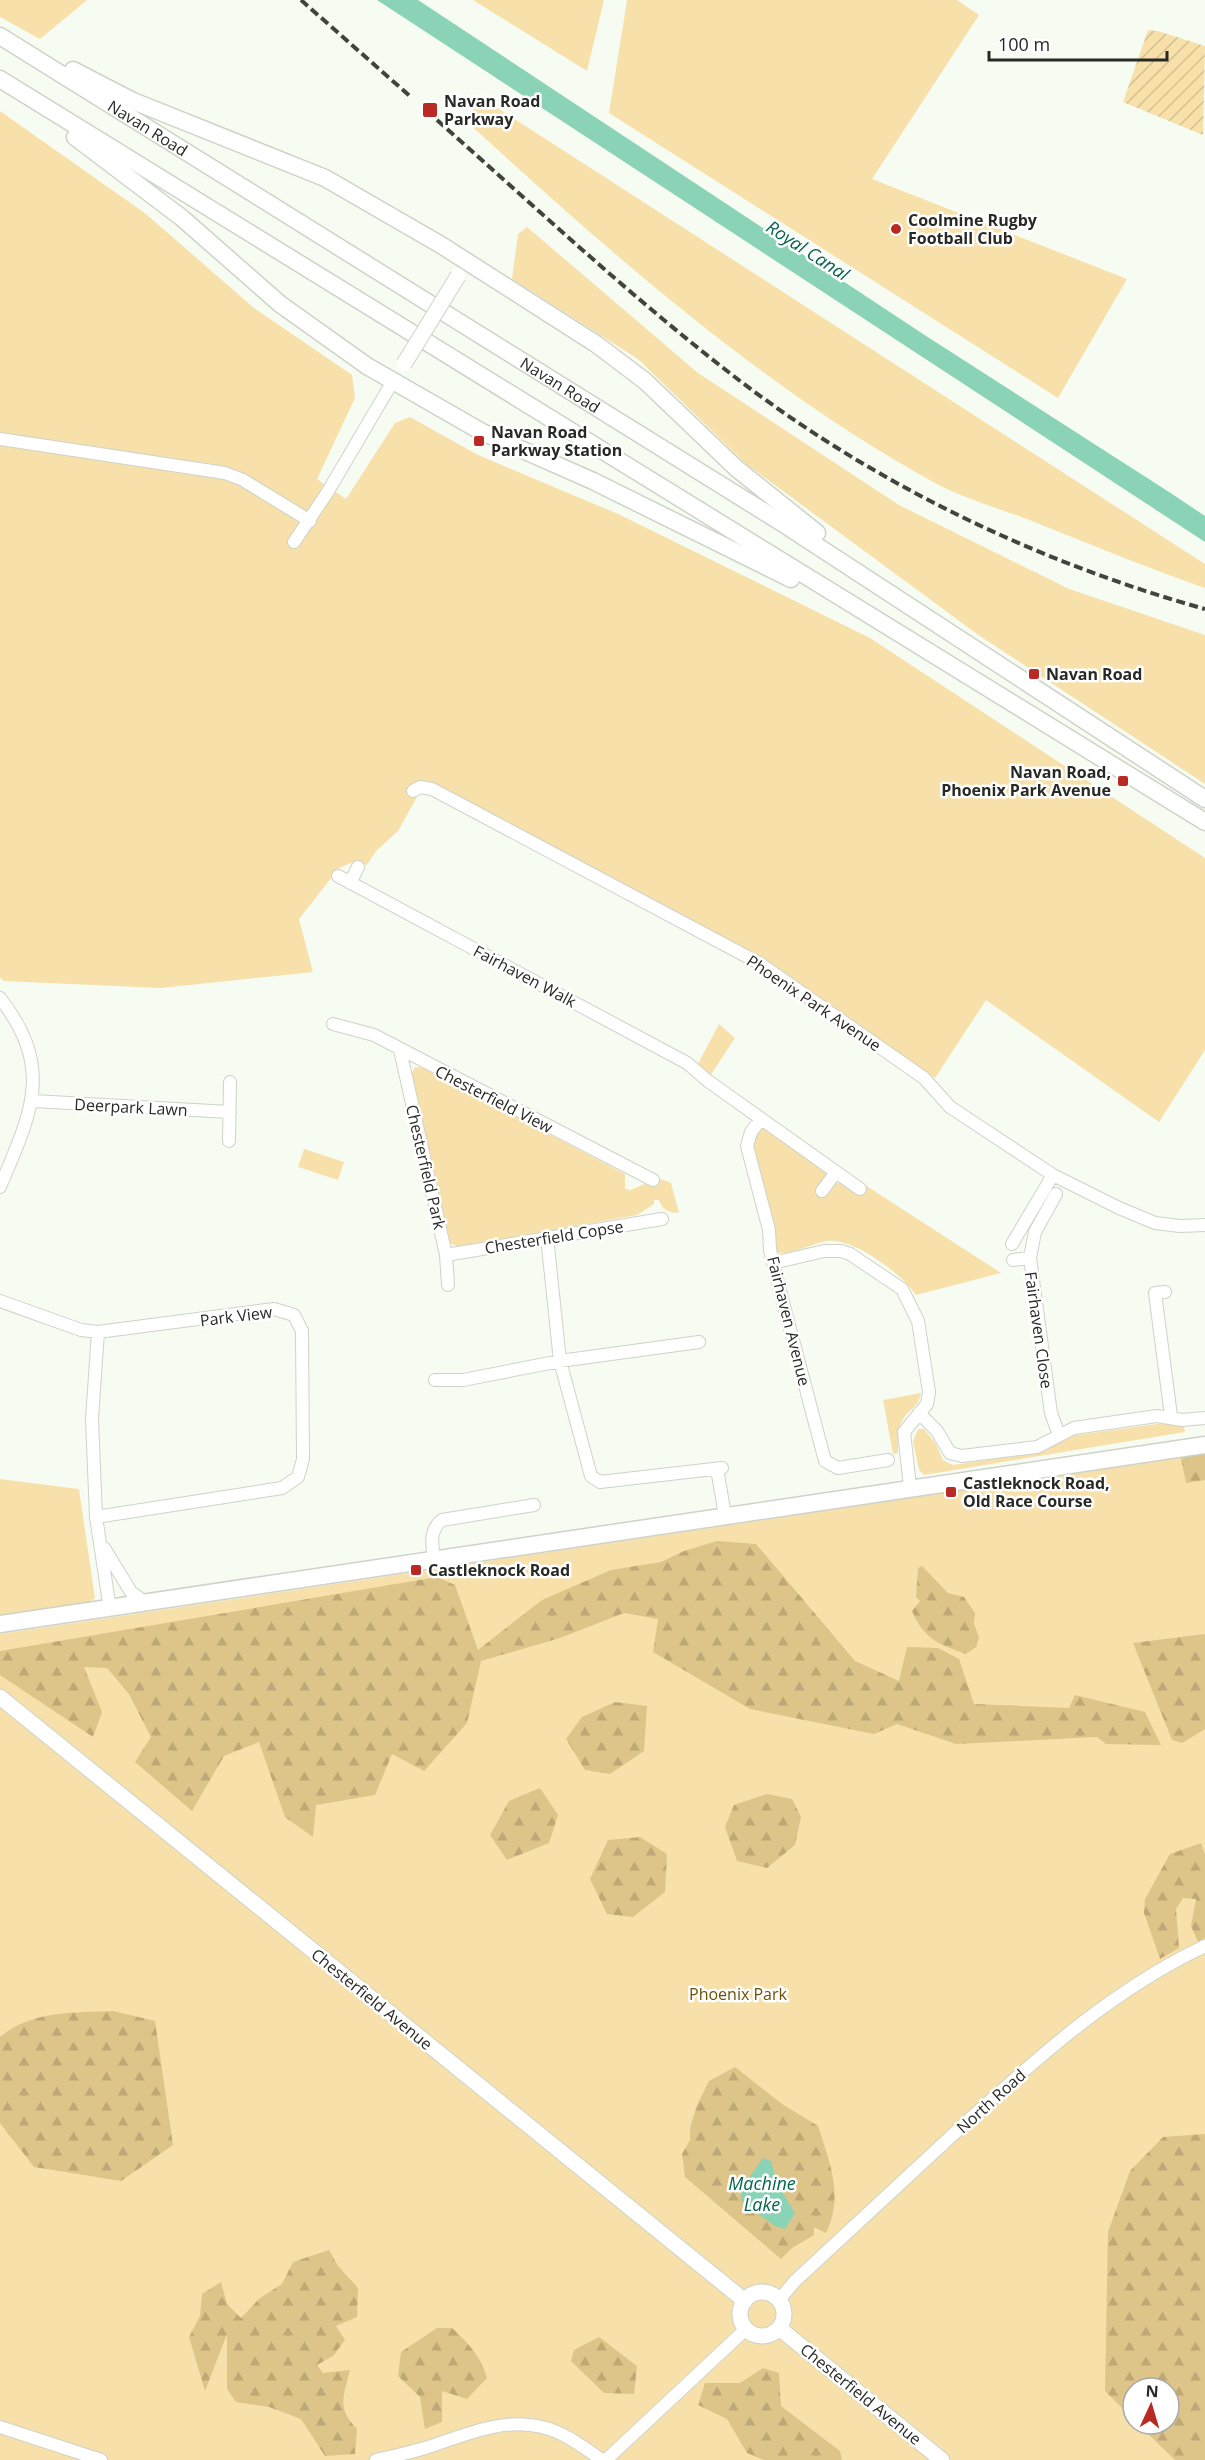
<svg xmlns="http://www.w3.org/2000/svg" width="1205" height="2460" viewBox="0 0 1205 2460" font-family="'Open Sans',sans-serif">
<style>
.green{fill:#f7e0aa;fill-rule:evenodd}
.forest{fill:url(#forest-firs)}
.garden{fill:url(#garden-furrows)}
.water{fill:#8bd3b7}
.lines{fill:none;stroke-linecap:round;stroke-linejoin:round}
.minor-casing{stroke:#ced3c9;stroke-width:14}
.tertiary-casing{stroke:#ced3c9;stroke-width:17}
.secondary-casing{stroke:#ced3c9;stroke-width:19}
.minor{stroke:#fff;stroke-width:12}
.tertiary{stroke:#fff;stroke-width:15}
.secondary{stroke:#fff;stroke-width:16}
.rail{stroke:#40433e;stroke-width:4;stroke-dasharray:9 4.5;stroke-linecap:butt}
.tertiary-bridge-casing{stroke:#ced3c9;stroke-width:17;stroke-linecap:butt}
.tertiary-bridge{stroke:#fff;stroke-width:15}
.poi-dot{fill:#b92a24;stroke:#fff;stroke-width:2}
.labels{text-anchor:middle;dominant-baseline:central;stroke-width:5;stroke-linejoin:round;paint-order:stroke}
.poi-label{font-size:16px;font-weight:bold;fill:#272925;stroke:#fff;text-anchor:start}
.street-label{font-size:16px;fill:#272925;stroke:#fff}
.park-label{font-size:16px;fill:#6b5205;stroke:#fff}
.water-label{font-size:18px;font-style:italic;fill:#05654b;stroke:#fff}
</style>
<defs>
<pattern id="forest-firs" width="22" height="20" patternUnits="userSpaceOnUse" patternTransform="scale(1.5)"><rect width="22" height="20" fill="#ddc488"/><path d="M5 1l3.5 6h-7zM16 11l3.5 6h-7z" fill="#bea875"/></pattern>
<pattern id="garden-furrows" width="10" height="10" patternUnits="userSpaceOnUse" patternTransform="scale(1.5)"><rect width="10" height="10" fill="#f7e0aa"/><path d="M-1 1l2-2M0 10L10 0M9 11l2-2" fill="none" stroke="#d4c092"/></pattern>
</defs>
<rect width="100%" height="100%" fill="#f7fcf2"/>
<!-- green -->
<path class="green" d="M 0,0 L 87,0 L 40,39 L 0,17 Z
M 473,0 L 604,0 L 587,71 Z
M 627,0 L 957,0 L 979,15 L 872,179 L 1127,279 L 1058,398 L 609,113 Z
M 482,98 L 1205,564 L 1205,588 C 1145,567 1087,543 1027,519 C 997,508 963,498 935,483 C 761,387 612,254 466,121 Z
M 0,111 L 146,214 L 254,308 L 352,375 L 355,398 L 317,479 L 346,499 L 395,423 L 410,417 L 478,455 L 618,514 L 870,638 L 1205,858 L 1205,1050 L 1159,1122 L 986,1000 L 935,1078 L 762,959 L 434,785 L 410,789 L 417,797 L 398,831 L 376,851 L 367,865 L 356,861 L 339,868 L 299,919 L 313,972 L 161,988 L 3,981 L 0,977 Z
M 527,227 L 698,373 L 899,505 L 1069,589 L 1205,635 L 1205,784 L 977,634 L 745,463 L 638,359 L 512,279 L 518,234 Z
M 719,1024 L 735,1038 L 710,1076 L 698,1064 Z
M 415,1067 L 424,1068 L 625,1174 L 625,1189 L 631,1190 L 644,1184 L 656,1187 L 661,1179 L 671,1183 L 679,1213 C 669,1213 662,1210 659,1200 L 654,1200 L 654,1204 L 637,1215 L 459,1247 L 449,1243 L 410,1077 Z
M 763,1128 L 826,1172 L 834,1184 L 842,1182 L 856,1191 L 865,1185 L 1001,1273 L 916,1295 C 902,1274 853,1237 827,1241 C 811,1244 794,1254 778,1253 L 775,1250 L 767,1198 L 752,1144 L 759,1130 Z
M 304,1149 L 344,1162 L 338,1180 L 298,1167 Z
M 921,1393 C 919,1405 913,1407 905,1416 C 897,1427 898,1440 898,1453 L 893,1454 L 883,1400 Z
M 1164,1423 L 1184,1427 L 1185,1432 L 924,1475 L 919,1470 L 913,1441 L 918,1429 L 924,1429 L 936,1444 L 943,1460 L 953,1465 L 1043,1452 L 1070,1436 Z
M 1205,1454 L 1205,2460 L 0,2460 L 0,1634 ZM 1133,2388 L 1169,2388 L 1169,2424 L 1133,2424 Z
M 0,1479 L 79,1489 L 95,1598 L 88,1603 L 0,1616 Z"/>
<!-- forest -->
<path class="forest" d="M 1205,1454 L 1205,1480 L 1186,1483 L 1181,1458 Z
M 717,1541 L 756,1544 L 855,1661 L 899,1681 L 907,1647 L 938,1648 L 959,1659 L 974,1704 L 1069,1708 L 1075,1695 L 1145,1712 L 1161,1745 L 1106,1744 L 1097,1737 L 956,1744 L 897,1724 L 874,1734 L 750,1709 L 653,1652 L 658,1619 L 624,1613 L 560,1638 L 481,1661 L 467,1723 L 424,1771 L 392,1754 L 375,1795 L 316,1805 L 313,1837 L 285,1817 L 259,1742 L 224,1756 L 192,1811 L 135,1762 L 151,1737 L 129,1694 L 107,1668 L 84,1667 L 102,1712 L 93,1737 L 0,1675 L 0,1651 L 437,1577 L 455,1585 L 478,1650 L 542,1600 L 611,1570 L 661,1562 L 684,1551 Z
M 922,1566 L 948,1593 L 964,1597 L 975,1613 L 974,1624 L 979,1637 L 976,1647 L 966,1654 C 938,1644 924,1639 912,1611 L 920,1601 L 916,1597 L 918,1568 Z
M 1205,1634 L 1205,1729 L 1182,1743 L 1172,1740 L 1133,1643 Z
M 615,1702 L 647,1706 L 644,1751 L 610,1774 L 585,1770 L 566,1739 L 582,1717 Z
M 540,1788 L 558,1815 L 549,1843 L 507,1860 L 490,1835 L 509,1801 Z
M 767,1794 L 792,1799 L 801,1817 L 795,1845 L 767,1868 L 737,1861 L 725,1827 L 734,1805 Z
M 640,1837 L 667,1854 L 665,1892 L 633,1917 L 607,1914 L 590,1879 L 608,1840 Z
M 1201,1843 L 1205,1854 L 1205,1938 L 1198,1942 L 1191,1926 L 1196,1899 L 1183,1898 L 1176,1909 L 1179,1948 L 1160,1959 L 1144,1913 L 1145,1899 L 1170,1854 Z
M 113,2011 L 155,2021 L 173,2145 L 121,2181 L 34,2167 L 0,2123 L 0,2037 C 33,2010 72,2013 113,2011 Z
M 735,2067 L 782,2104 L 818,2126 C 830,2164 844,2195 826,2233 L 814,2227 L 814,2235 L 792,2248 L 781,2259 L 685,2177 L 682,2154 L 690,2140 L 690,2128 L 697,2105 L 709,2081 Z
M 1205,2134 L 1205,2460 L 1175,2460 L 1138,2424 L 1169,2424 L 1169,2388 L 1133,2388 L 1133,2419 L 1105,2391 L 1108,2232 L 1130,2171 L 1163,2137 Z
M 329,2250 L 338,2266 L 358,2288 L 357,2317 L 336,2326 L 345,2340 L 333,2356 L 317,2365 L 323,2373 L 350,2370 C 344,2396 336,2408 357,2429 L 355,2454 L 325,2456 L 301,2419 L 269,2407 L 236,2402 L 227,2389 L 227,2334 L 205,2391 L 189,2337 L 200,2316 L 202,2294 L 221,2282 L 227,2304 L 241,2318 L 260,2298 L 282,2284 L 293,2262 Z
M 437,2328 L 452,2328 C 468,2343 481,2356 487,2378 L 467,2399 L 442,2391 L 442,2422 L 425,2429 L 420,2397 L 398,2376 L 401,2352 Z
M 599,2337 L 637,2366 L 634,2394 L 604,2393 L 571,2361 L 574,2350 Z
M 763,2368 L 779,2373 L 781,2406 L 840,2451 L 842,2460 L 764,2460 L 747,2453 L 727,2419 L 698,2405 L 705,2383 L 740,2383 Z"/>
<!-- garden -->
<path class="garden" d="M 1148,30 L 1158,31 L 1205,46 L 1203,135 L 1123,102 Z"/>
<!-- water -->
<path class="water" d="M 377,0 L 418,0 L 923,334 L 1169,492 L 1205,516 L 1205,542 Z
M 763,2158 L 771,2161 L 777,2183 L 795,2213 L 785,2229 L 775,2226 L 741,2201 L 741,2189 Z"/>
<g class="lines">
<defs>
<path id="minor" d="M 0,439 L 225,473 L 243,480 L 310,521
M 294,542 L 327,493 L 393,381
M 413,791 L 420,787 L 432,789 L 759,963 L 924,1078 L 950,1107 L 1053,1175 L 1119,1208 L 1155,1223 L 1180,1226 L 1205,1225
M 338,876 L 687,1063 L 708,1081 L 860,1189
M 350,883 L 358,867
M 0,998 C 55,1069 31,1113 0,1187
M 333,1024 L 374,1035 L 653,1180
M 400,1050 L 446,1255 L 448,1285
M 33,1101 L 230,1112
M 761,1119 L 751,1132 L 747,1146 L 769,1230 L 770,1250 L 780,1291 L 825,1461 L 838,1468 L 888,1460
M 229,1141 L 230,1082
M 822,1191 L 836,1172
M 1056,1194 L 1035,1232 L 1030,1258 L 1051,1413 L 1059,1435
M 547,1237 L 560,1361 L 591,1476 L 600,1482 L 722,1468
M 1012,1244 L 1053,1175
M 446,1255 L 662,1219
M 1013,1260 L 1030,1258
M 773,1263 L 824,1251 L 841,1251 L 850,1254 L 902,1289 L 918,1321 L 929,1392 L 927,1404 L 904,1432 L 910,1487
M 1165,1292 L 1155,1293 L 1171,1416
M 0,1301 L 81,1330 L 98,1332
M 435,1380 L 463,1380 L 560,1361 L 699,1342
M 919,1413 L 937,1431 L 950,1453 L 962,1456 L 1037,1447 L 1074,1428 L 1157,1416 L 1182,1420 L 1205,1418
M 717,1469 L 725,1515
M 96,1517 L 92,1419 L 98,1332 L 274,1309 L 294,1315 L 302,1331 L 303,1459 L 298,1477 L 282,1488 L 96,1517 L 110,1609
M 104,1548 L 131,1592 L 146,1603
M 434,1560 C 432,1544 429,1530 442,1520 L 534,1505
M 779,2300 L 795,2281 C 854,2226 913,2171 972,2117 C 1044,2052 1116,1988 1205,1946
M 0,2427 L 101,2460
M 376,2460 C 393,2456 409,2453 425,2448 C 463,2436 502,2417 542,2427 C 564,2432 583,2447 602,2460
M 606,2460 L 746,2329"/>
<path id="tertiary" d="M 0,1697 L 745,2301
M740 2314a22 22 0 1 1 44 0a22 22 0 1 1-44 0Z
M 779,2328 L 942,2460"/>
<g id="secondary">
<path id="s1" d="M 0,36 L 782,523 L 1205,799"/>
<path d="M 73,70 L 133,101 L 325,178 L 441,245 L 596,344 L 645,381 L 736,468 L 817,533"/>
<path d="M 0,79 L 1205,822"/>
<path d="M 75,137 L 182,218 L 280,304 L 367,366 L 482,432 L 593,481 L 791,579"/>
<path d="M 0,1624 L 1205,1445"/>
</g>
</defs>
<!-- minor casing -->
<use href="#minor" class="minor-casing"/>
<!-- tertiary casing -->
<use href="#tertiary" class="tertiary-casing"/>
<!-- secondary casing -->
<use href="#secondary" class="secondary-casing"/>
<!-- minor -->
<use href="#minor" class="minor"/>
<!-- tertiary -->
<use href="#tertiary" class="tertiary"/>
<!-- secondary -->
<use href="#secondary" class="secondary"/>
<!-- rail -->
<path class="rail" d="M 301,0 L 412,98
M 437,120 C 534,206 629,295 731,374 C 870,482 1036,562 1205,609"/>
<defs>
<path id="tertiary-bridge" d="M 404,364 L 458,276"/>
</defs>
<!-- tertiary-bridge casing -->
<use href="#tertiary-bridge" class="tertiary-bridge-casing"/>
<!-- tertiary-bridge -->
<use href="#tertiary-bridge" class="tertiary-bridge"/>
</g>
<!-- markers -->
<g class="poi-dot">
<rect x="422" y="102" width="16" height="16" rx="3"/>
<circle cx="896" cy="229" r="6"/>
<rect x="473" y="435" width="12" height="12" rx="3"/>
<rect x="1028" y="668" width="12" height="12" rx="3"/>
<rect x="1117" y="775" width="12" height="12" rx="3"/>
<rect x="945" y="1486" width="12" height="12" rx="3"/>
<rect x="410" y="1564" width="12" height="12" rx="3"/>
</g>
<g class="labels">
<!-- poi labels -->
<g class="poi-label">
<text x="444" y="101">Navan Road<tspan x="444" dy="18">Parkway</tspan></text>
<text x="908" y="220">Coolmine Rugby<tspan x="908" dy="18">Football Club</tspan></text>
<text x="491" y="432">Navan Road<tspan x="491" dy="18">Parkway Station</tspan></text>
<text x="1046" y="674">Navan Road</text>
<text x="1111" y="772" text-anchor="end">Navan Road,<tspan x="1111" dy="18">Phoenix Park Avenue</tspan></text>
<text x="963" y="1483">Castleknock Road,<tspan x="963" dy="18">Old Race Course</tspan></text>
<text x="428" y="1570">Castleknock Road</text>
</g>
<!-- street labels -->
<g class="street-label">
<text stroke="none"><textPath href="#s1" startOffset="174">Navan Road</textPath></text>
<text stroke="none"><textPath href="#s1" startOffset="660">Navan Road</textPath></text>
<text transform="translate(525 976) rotate(28)">Fairhaven Walk</text>
<text transform="translate(814 1003) rotate(34)">Phoenix Park Avenue</text>
<text transform="translate(494 1099) rotate(27)">Chesterfield View</text>
<text transform="translate(131 1107) rotate(3)">Deerpark Lawn</text>
<text transform="translate(426 1167) rotate(77)">Chesterfield Park</text>
<text transform="translate(554 1237) rotate(-9)">Chesterfield Copse</text>
<text transform="translate(236 1316) rotate(-7)">Park View</text>
<text transform="translate(789 1321) rotate(76)">Fairhaven Avenue</text>
<text transform="translate(1039 1330) rotate(82)">Fairhaven Close</text>
<text transform="translate(372 1999) rotate(39)">Chesterfield Avenue</text>
<text transform="translate(991 2101) rotate(-42)">North Road</text>
<text transform="translate(861 2394) rotate(39)">Chesterfield Avenue</text>
</g>
<!-- park labels -->
<g class="park-label">
<text x="738" y="1994">Phoenix Park</text>
</g>
<!-- water labels -->
<g class="water-label">
<text transform="translate(808 250) rotate(33)">Royal Canal</text>
<text x="762" y="2183">Machine<tspan x="762" dy="21">Lake</tspan></text>
</g>
</g>
<!-- north arrow -->
<g transform="translate(1151 2406) rotate(4)"><circle r="28" fill="#ffffff" stroke="#a9a9a8" stroke-width="1.5"/>
<path d="M0-4.5L10 22L0 15L-10 22Z" fill="#b92a24"/>
<text y="-9" font-size="16" font-weight="bold" text-anchor="middle" fill="#272925">N</text>
</g>
<!-- scale -->
<path d="M989 51v9h178v-9" fill="none" stroke="#272925" stroke-width="3"/>
<text x="998" y="51" font-size="18" fill="#272925" stroke="#ffffff" stroke-width="4.5" paint-order="stroke">100 m</text>
</svg>
